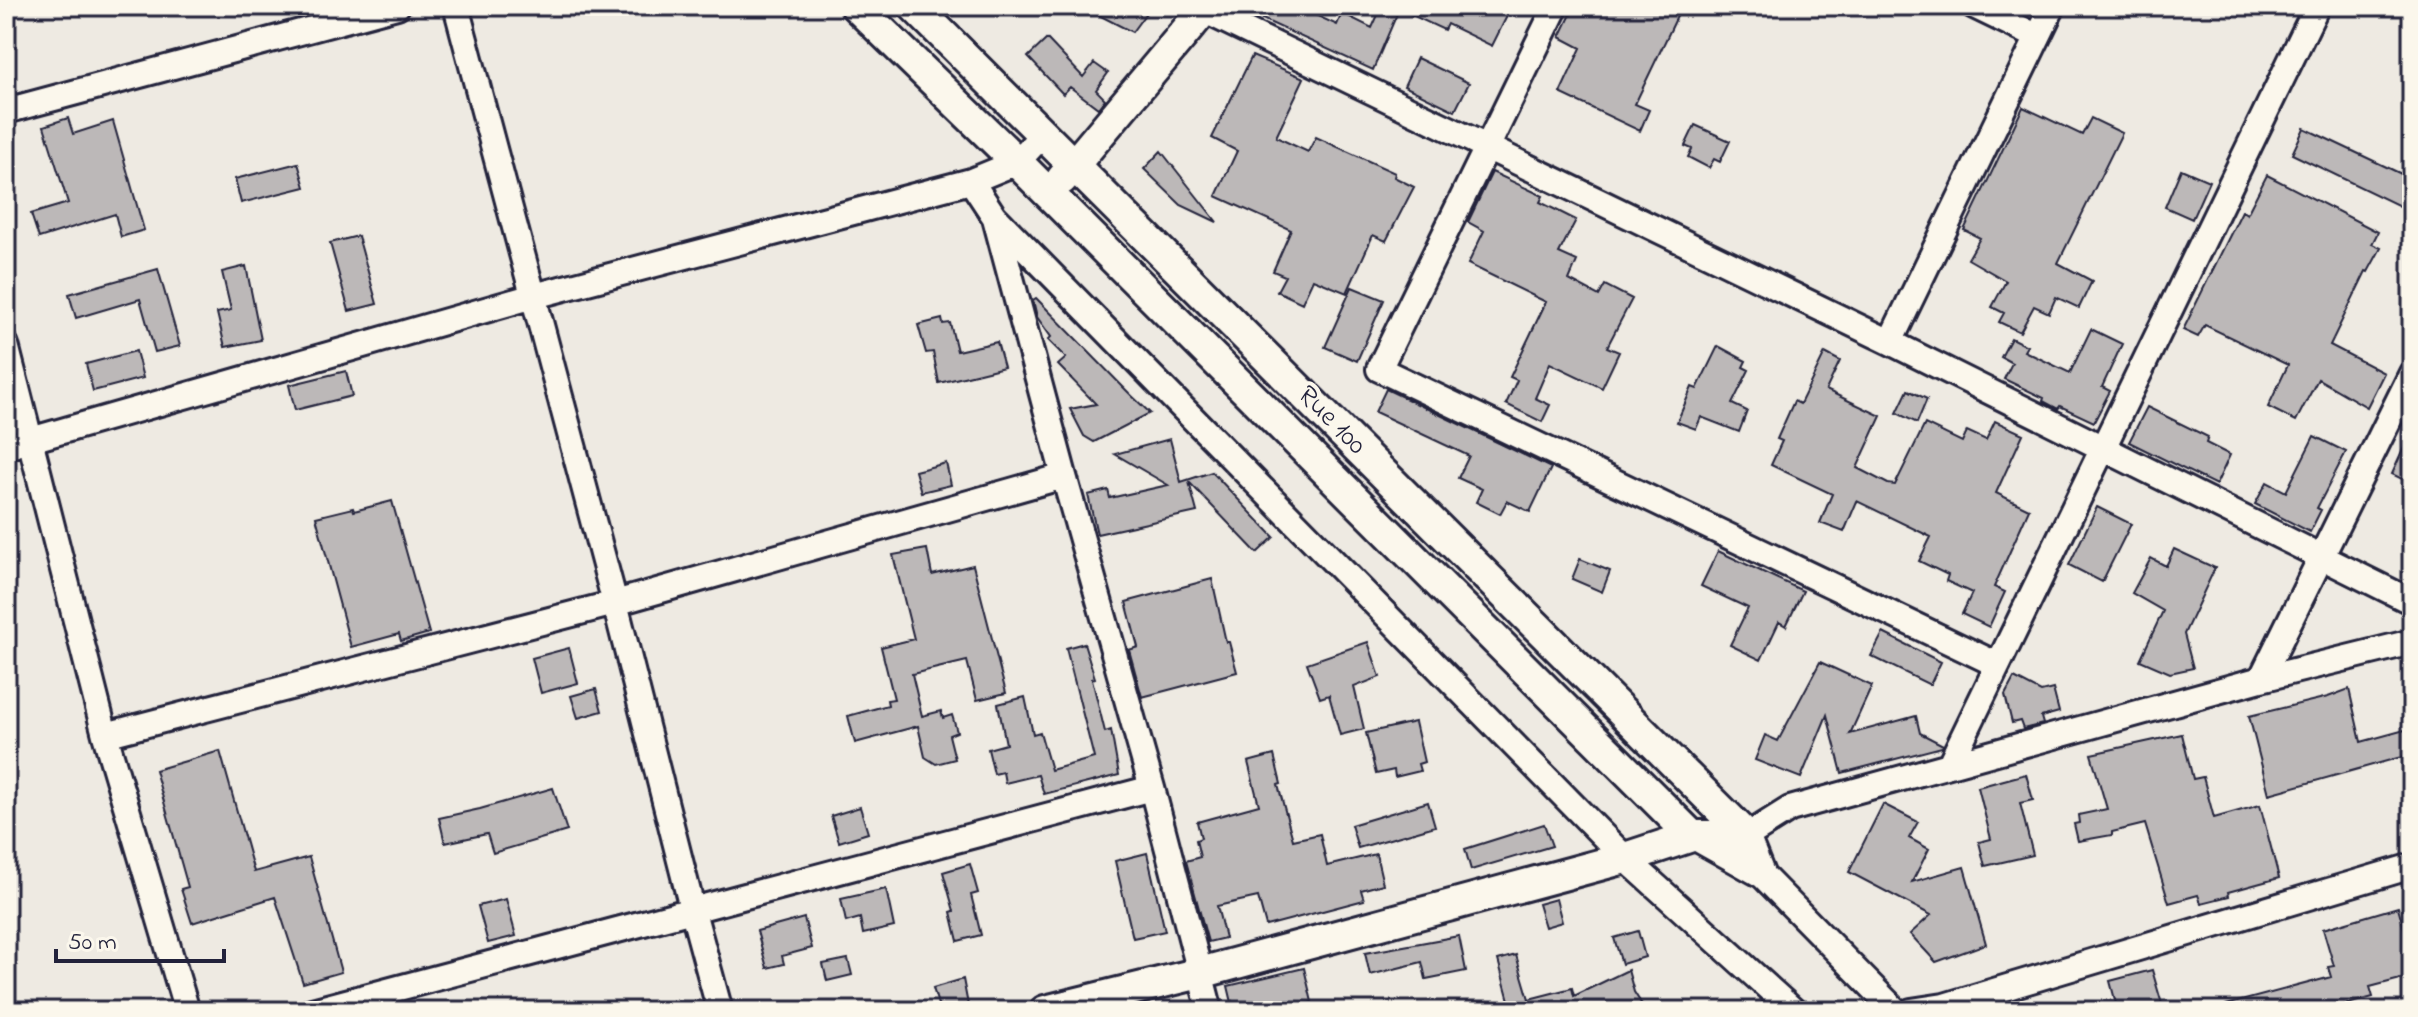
<svg xmlns="http://www.w3.org/2000/svg" width="2418" height="1017" viewBox="0 0 2418 1017" font-family="'Indie Flower',sans-serif">
<style>
.building{fill:#bcb8b8;stroke:#22223b;stroke-width:2}
.lines{fill:none;stroke-linecap:round;stroke-linejoin:round}
.minor-casing{stroke:#22223b;stroke-width:30}
.tertiary-casing{stroke:#22223b;stroke-width:36}
.minor{stroke:#fbf7ec;stroke-width:24}
.tertiary{stroke:#fbf7ec;stroke-width:30}
.labels{text-anchor:middle;dominant-baseline:central;stroke-width:8;stroke-linejoin:round;paint-order:stroke}
.street-label{font-size:28px;fill:#22223b;stroke:#fbf7ec}
</style>
<rect width="100%" height="100%" fill="#eeeae2"/>
<filter id="ink" filterUnits="userSpaceOnUse"><feTurbulence type="fractalNoise" baseFrequency=".0125" numOctaves="2"/><feDisplacementMap in="SourceGraphic" scale="16" xChannelSelector="R" yChannelSelector="G"/><feConvolveMatrix kernelMatrix="1 2 1 2 8 2 1 2 1" color-interpolation-filters="sRGB"/></filter>
<g filter="url(#ink)">
<!-- building -->
<path class="building" d="M 1081,6 L 1151,6 L 1132,32 Z
M 1234,6 L 1296,6 L 1337,25 L 1342,13 L 1372,28 L 1382,6 L 1512,6 L 1492,46 L 1447,24 L 1444,30 L 1399,9 L 1373,70 Z
M 1575,6 L 1682,6 L 1635,104 L 1649,110 L 1640,131 L 1560,93 L 1581,48 L 1560,37 Z
M 1047,39 L 1083,77 L 1094,63 L 1108,73 L 1096,90 L 1105,99 L 1098,108 L 1070,87 L 1063,94 L 1028,57 Z
M 1252,56 L 1304,78 L 1276,137 L 1308,152 L 1316,137 L 1395,173 L 1394,177 L 1414,187 L 1386,241 L 1373,235 L 1347,293 L 1313,279 L 1302,303 L 1277,291 L 1285,276 L 1273,271 L 1291,230 L 1216,196 L 1237,151 L 1212,138 Z
M 1417,58 L 1469,83 L 1455,111 L 1404,86 Z
M 2023,107 L 2082,135 L 2091,118 L 2122,133 L 2058,263 L 2092,281 L 2079,308 L 2056,297 L 2049,313 L 2034,306 L 2020,332 L 1999,322 L 2004,313 L 1992,307 L 2006,281 L 1968,259 L 1980,238 L 1964,230 Z
M 68,118 L 73,134 L 113,121 L 144,230 L 121,237 L 115,214 L 39,238 L 31,214 L 68,203 L 44,126 Z
M 1695,125 L 1730,141 L 1720,162 L 1714,159 L 1709,168 L 1688,157 L 1692,149 L 1685,146 Z
M 2304,128 L 2412,179 L 2412,212 L 2292,154 Z
M 1161,151 L 1217,222 L 1181,205 L 1144,169 Z
M 298,163 L 305,187 L 241,203 L 235,179 Z
M 2181,169 L 2209,181 L 2192,219 L 2165,207 Z
M 1492,172 L 1543,196 L 1540,202 L 1576,220 L 1559,253 L 1577,261 L 1569,280 L 1599,296 L 1605,285 L 1632,299 L 1607,347 L 1619,352 L 1602,388 L 1550,363 L 1535,398 L 1550,405 L 1542,422 L 1506,404 L 1517,380 L 1510,377 L 1546,302 L 1468,264 L 1484,231 L 1468,222 Z
M 2267,175 L 2378,232 L 2372,244 L 2381,248 L 2368,272 L 2366,271 L 2330,345 L 2384,373 L 2367,407 L 2318,379 L 2296,421 L 2268,407 L 2288,365 L 2205,325 L 2198,337 L 2183,330 L 2242,211 L 2247,214 Z
M 358,236 L 377,304 L 349,311 L 330,243 Z
M 246,266 L 261,340 L 225,347 L 217,313 L 231,310 L 222,272 Z
M 158,269 L 180,346 L 155,352 L 140,299 L 76,318 L 69,294 Z
M 1352,287 L 1384,300 L 1357,361 L 1325,347 Z
M 1036,298 L 1129,393 L 1150,413 L 1094,442 L 1084,436 L 1070,409 L 1096,404 L 1058,365 L 1066,358 L 1048,340 L 1051,337 L 1037,317 L 1033,300 Z
M 942,319 L 943,324 L 950,323 L 957,351 L 997,342 L 1004,367 L 939,383 L 933,352 L 926,353 L 918,325 Z
M 2091,329 L 2122,344 L 2102,387 L 2110,391 L 2094,422 L 2060,406 L 2058,409 L 2043,401 L 2044,398 L 2004,379 L 2012,363 L 2001,357 L 2011,338 L 2027,346 L 2024,351 L 2070,373 Z
M 1718,346 L 1746,361 L 1743,367 L 1749,370 L 1732,404 L 1747,411 L 1739,432 L 1701,417 L 1696,429 L 1677,422 L 1692,387 L 1697,389 Z
M 136,351 L 143,378 L 93,391 L 86,364 Z
M 1825,353 L 1840,361 L 1826,390 L 1881,416 L 1857,468 L 1888,484 L 1895,485 L 1925,424 L 1962,442 L 1967,431 L 1986,440 L 1995,421 L 2023,434 L 1996,493 L 2029,509 L 1994,587 L 2005,592 L 1989,627 L 1962,614 L 1972,593 L 1946,581 L 1948,575 L 1919,561 L 1931,537 L 1857,501 L 1844,532 L 1820,523 L 1832,494 L 1771,465 L 1782,441 L 1777,439 L 1794,401 L 1800,404 Z
M 346,371 L 352,396 L 295,410 L 289,385 Z
M 1386,389 L 1551,468 L 1530,512 L 1507,501 L 1500,514 L 1476,502 L 1482,489 L 1458,478 L 1469,456 L 1375,412 Z
M 1908,390 L 1927,399 L 1917,423 L 1897,413 Z
M 2147,407 L 2208,437 L 2206,443 L 2230,455 L 2216,485 L 2129,442 Z
M 2412,430 L 2412,484 L 2392,474 Z
M 2314,436 L 2346,452 L 2317,508 L 2321,510 L 2310,532 L 2255,504 L 2267,482 L 2286,492 Z
M 1170,439 L 1181,482 L 1212,472 L 1274,537 L 1257,553 L 1189,482 L 1197,512 L 1097,534 L 1088,495 L 1108,490 L 1110,498 L 1168,485 L 1115,454 Z
M 946,463 L 951,485 L 921,492 L 915,471 Z
M 392,501 L 429,633 L 401,641 L 399,634 L 351,647 L 316,517 L 353,508 L 354,511 Z
M 2097,507 L 2131,524 L 2102,582 L 2069,565 Z
M 927,549 L 932,575 L 973,565 L 1006,693 L 977,700 L 967,661 L 912,674 L 922,716 L 941,711 L 943,718 L 952,715 L 957,732 L 949,735 L 955,759 L 936,764 L 925,757 L 918,726 L 855,743 L 848,716 L 888,705 L 887,700 L 894,699 L 881,647 L 914,639 L 893,555 Z
M 2174,549 L 2215,568 L 2184,634 L 2193,668 L 2170,673 L 2140,660 L 2163,611 L 2132,593 L 2151,558 L 2166,566 Z
M 1718,551 L 1803,591 L 1786,626 L 1779,622 L 1761,660 L 1730,645 L 1748,608 L 1701,586 Z
M 1580,559 L 1610,571 L 1602,592 L 1572,579 Z
M 1212,579 L 1226,642 L 1229,642 L 1237,672 L 1142,697 L 1129,650 L 1138,647 L 1126,602 Z
M 1883,633 L 1941,662 L 1930,685 L 1871,656 Z
M 1368,642 L 1380,677 L 1354,687 L 1364,729 L 1340,735 L 1329,695 L 1320,698 L 1307,663 Z
M 1084,643 L 1095,678 L 1092,679 L 1105,732 L 1111,730 L 1119,775 L 1044,794 L 1038,775 L 1005,783 L 1003,772 L 994,774 L 988,749 L 1006,744 L 998,704 L 1025,697 L 1033,734 L 1040,732 L 1051,770 L 1094,758 L 1066,648 Z
M 569,648 L 578,683 L 541,693 L 532,658 Z
M 1820,662 L 1872,686 L 1850,734 L 1916,716 L 1920,733 L 1943,745 L 1942,747 L 1842,773 L 1827,715 L 1801,778 L 1755,760 L 1765,735 L 1778,741 Z
M 2014,678 L 2041,692 L 2053,689 L 2059,712 L 2041,717 L 2043,724 L 2023,729 L 2020,721 L 2012,723 L 2005,695 Z
M 596,689 L 602,711 L 578,718 L 571,696 Z
M 2349,689 L 2361,742 L 2412,728 L 2412,754 L 2269,794 L 2249,716 L 2328,697 Z
M 1415,722 L 1424,762 L 1418,764 L 1420,771 L 1395,777 L 1394,770 L 1376,774 L 1366,733 Z
M 2182,734 L 2193,779 L 2203,777 L 2214,818 L 2260,805 L 2279,878 L 2228,892 L 2229,896 L 2201,903 L 2198,895 L 2169,903 L 2145,824 L 2112,832 L 2112,835 L 2078,841 L 2074,824 L 2079,823 L 2078,815 L 2107,809 L 2091,754 Z
M 220,751 L 254,872 L 309,857 L 341,972 L 303,983 L 275,897 L 192,923 L 181,889 L 188,887 L 155,770 Z
M 1274,755 L 1281,784 L 1278,785 L 1293,840 L 1320,834 L 1327,866 L 1376,854 L 1383,884 L 1361,890 L 1364,900 L 1266,926 L 1258,897 L 1217,906 L 1225,938 L 1208,942 L 1186,861 L 1200,857 L 1196,840 L 1201,838 L 1197,822 L 1259,805 L 1248,762 Z
M 2026,774 L 2033,800 L 2020,803 L 2033,855 L 1985,866 L 1979,842 L 1991,839 L 1978,787 Z
M 553,788 L 567,831 L 493,853 L 487,834 L 445,843 L 439,818 L 480,809 Z
M 1428,802 L 1435,826 L 1358,848 L 1351,825 Z
M 1883,804 L 1918,822 L 1909,838 L 1929,849 L 1912,882 L 1964,867 L 1986,944 L 1936,962 L 1910,934 L 1931,915 L 1849,872 Z
M 860,807 L 868,833 L 839,842 L 831,816 Z
M 1544,824 L 1552,846 L 1471,870 L 1465,849 Z
M 1147,853 L 1165,931 L 1133,938 L 1115,861 Z
M 970,864 L 978,893 L 971,895 L 981,935 L 958,941 L 951,912 L 954,911 L 943,872 Z
M 886,889 L 894,927 L 863,934 L 860,918 L 846,922 L 841,899 Z
M 506,899 L 516,936 L 488,943 L 478,906 Z
M 1556,899 L 1562,922 L 1545,927 L 1538,904 Z
M 2398,907 L 2412,957 L 2412,976 L 2370,987 L 2373,997 L 2337,1007 L 2336,1003 L 2306,1011 L 2227,1011 L 2226,1005 L 2331,977 L 2328,967 L 2334,966 L 2323,929 Z
M 804,918 L 812,948 L 782,956 L 784,964 L 767,968 L 757,931 Z
M 1638,931 L 1645,957 L 1622,964 L 1614,938 Z
M 1459,936 L 1466,971 L 1426,979 L 1422,962 L 1370,975 L 1365,953 Z
M 1516,955 L 1529,999 L 1572,988 L 1574,996 L 1628,970 L 1634,992 L 1646,1011 L 1507,1011 L 1506,1005 L 1510,1004 L 1498,960 Z
M 848,959 L 852,975 L 827,981 L 823,964 Z
M 1304,968 L 1312,1002 L 1277,1011 L 1234,1011 L 1228,986 Z
M 2152,970 L 2164,1011 L 2118,1011 L 2110,981 Z
M 963,979 L 968,1005 L 940,1011 L 933,988 Z"/>
<g class="lines">
<defs>
<path id="minor" d="M 456,6 L 615,603 L 692,908 L 720,1011
M 1195,6 L 1890,342 L 2412,602
M 1556,6 L 1379,369 L 1998,665
M 1974,6 L 2038,37
M 6,111 L 397,6
M 971,181 L 994,216 L 1625,858 L 1794,1011
M 995,218 L 1064,476 L 1152,788 L 1210,1011
M 1890,342 L 2053,6
M 6,345 L 105,735 L 187,1011
M 6,447 L 534,296 L 971,181 L 1017,162 L 1043,134
M 2261,679 L 2412,373
M 105,735 L 615,603 L 1064,476
M 1950,764 L 2317,6
M 1692,836 L 1763,876 L 1896,1011
M 1763,876 L 1747,836 L 1790,809 L 2261,679 L 2412,642
M 312,1011 L 1152,788
M 1911,1011 L 1944,1006 L 2412,866"/>
<path id="tertiary" d="M 856,6 L 1017,162 L 1692,836
M 914,6 L 1747,836
M 1062,179 L 1207,6
M 1045,1011 L 1200,973 L 1625,858 L 1692,836 L 1747,836"/>
</defs>
<!-- minor casing -->
<use href="#minor" class="minor-casing"/>
<!-- tertiary casing -->
<use href="#tertiary" class="tertiary-casing"/>
<!-- minor -->
<use href="#minor" class="minor"/>
<!-- tertiary -->
<use href="#tertiary" class="tertiary"/>
</g>
</g>
<g class="labels">
<!-- street labels -->
<g class="street-label">
<text transform="translate(1331 421) rotate(45)">Rue 100</text>
</g>
</g>
<!-- margin -->
<rect width="2418" height="1017" fill="none" stroke="#fbf7ec" stroke-width="32"/>
<rect x="16" y="16" width="2386" height="985" fill="none" stroke="#22223b" stroke-width="3" filter="url(#ink)"/>
<!-- scale -->
<path d="M56 949v12h168v-12" fill="none" stroke="#22223b" stroke-width="4"/>
<text x="68" y="949" font-size="24" fill="#22223b" stroke="#fbf7ec" stroke-width="6" paint-order="stroke">50 m</text>
</svg>
